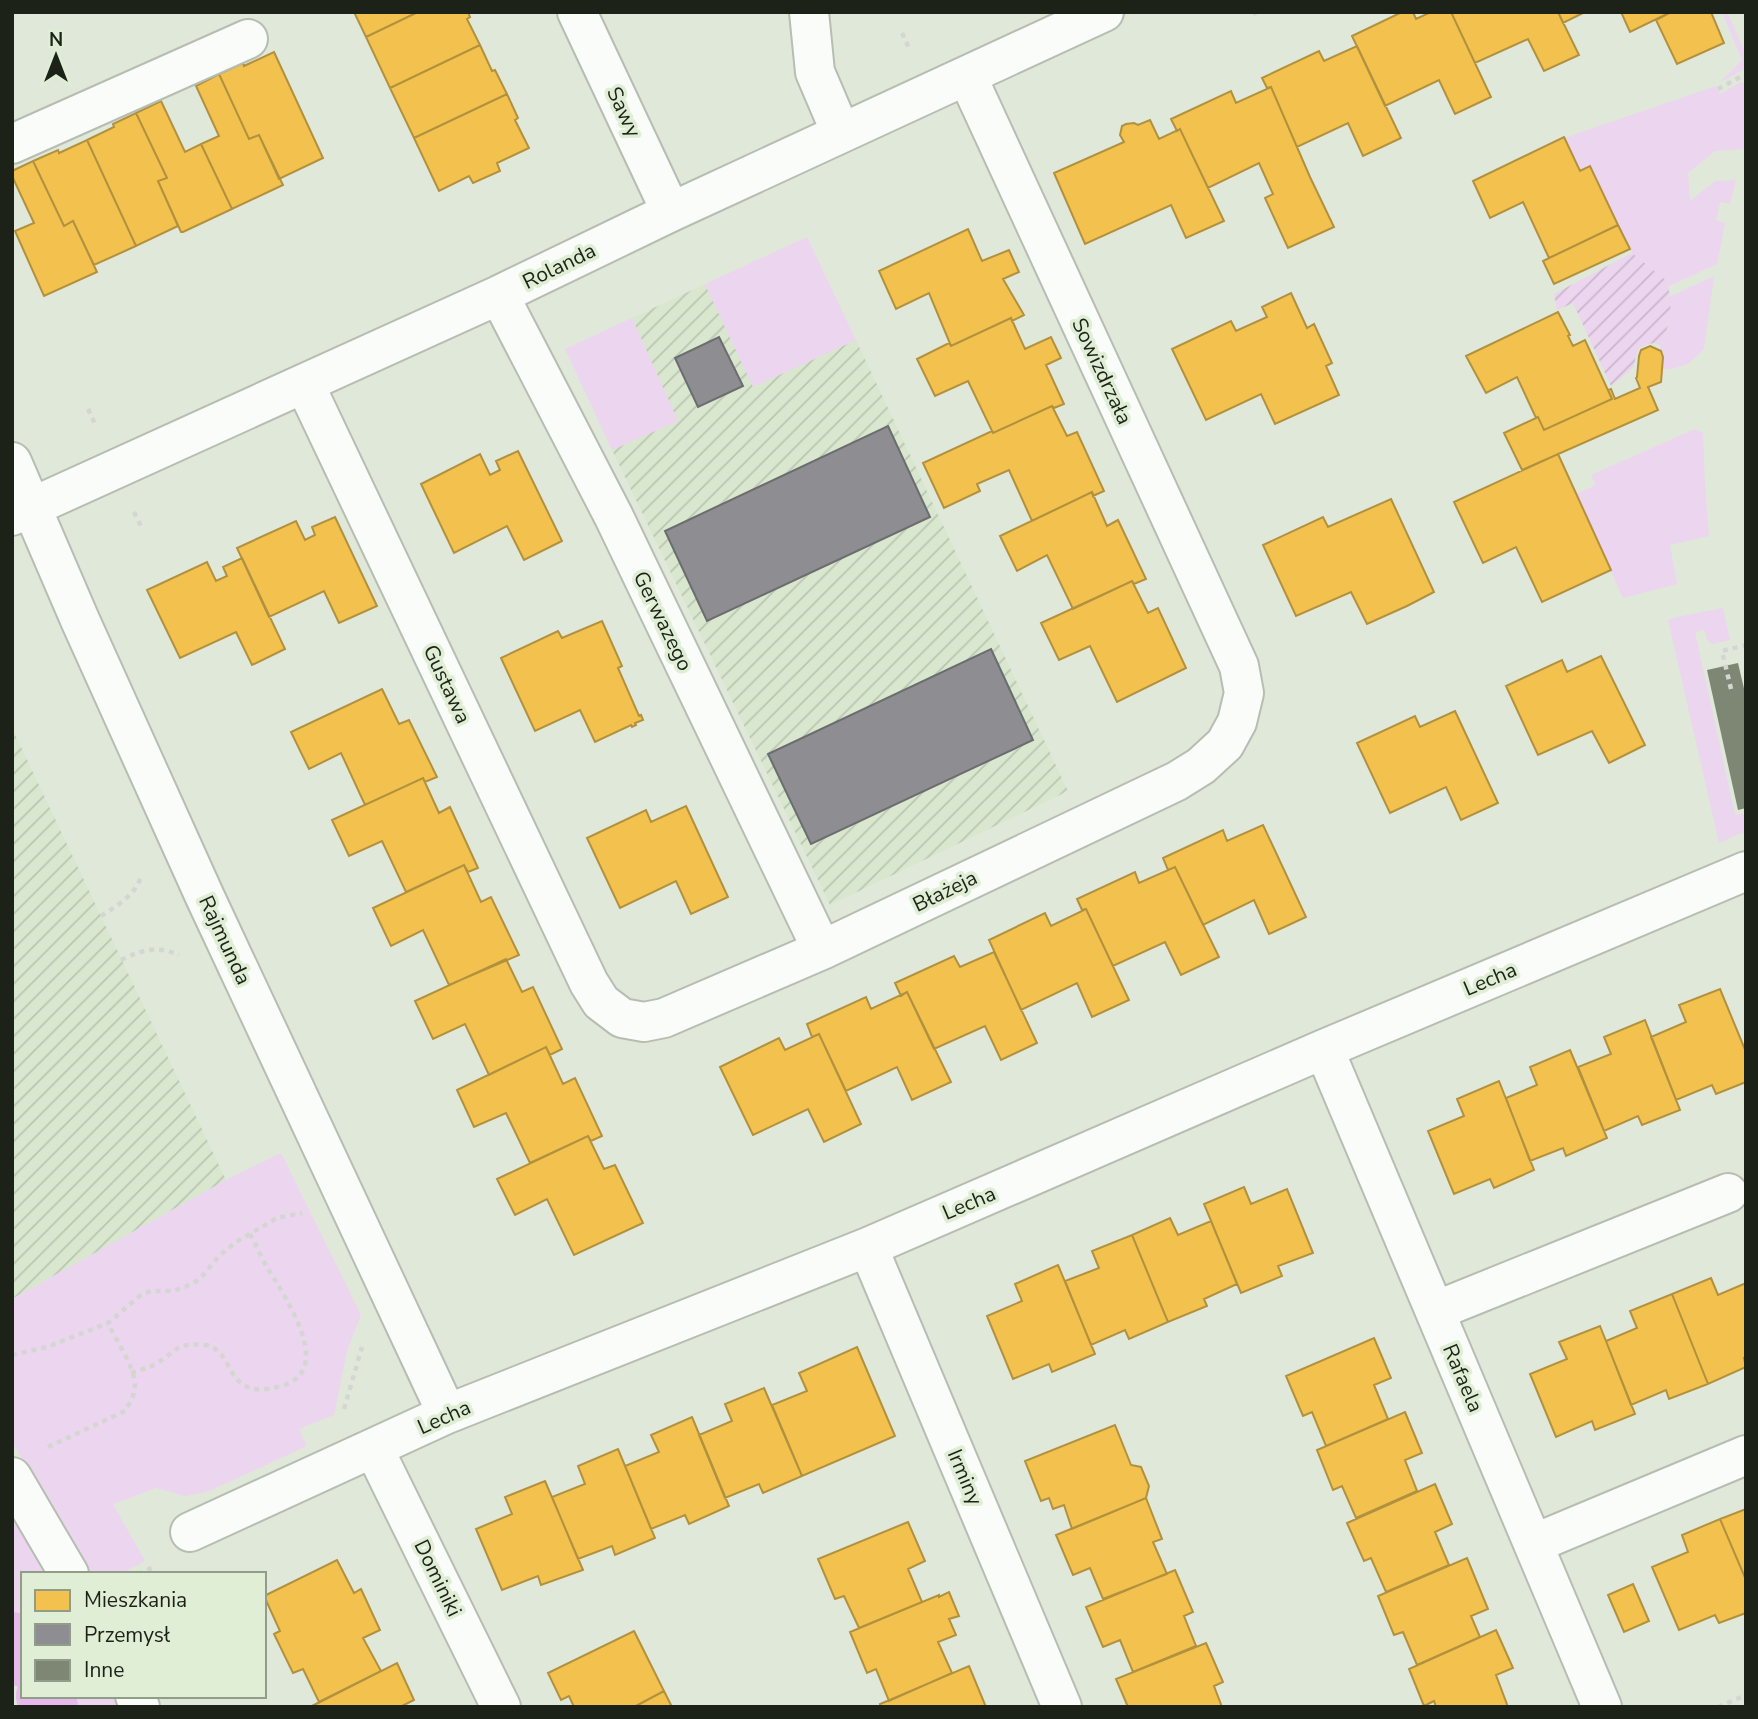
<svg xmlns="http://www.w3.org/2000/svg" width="1758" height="1719" viewBox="0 0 1758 1719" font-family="'Nunito Sans',sans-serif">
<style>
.industrial{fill:url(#industrial-furrows)}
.green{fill:#ecd5ee}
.garden{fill:url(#garden-furrows)}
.homes{fill:#f2c14e;stroke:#b2913e;stroke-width:2}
.industry{fill:#8d8d92;stroke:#6b6d6e;stroke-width:2}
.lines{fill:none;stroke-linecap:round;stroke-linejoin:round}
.canal{stroke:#e6baeb;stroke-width:56}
.building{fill:#7e8774}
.minor-casing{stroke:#b6bdb1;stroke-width:42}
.path{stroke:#d4d6d2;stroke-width:4.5;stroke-dasharray:5 5;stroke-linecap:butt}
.minor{stroke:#fafcf9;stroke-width:38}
.labels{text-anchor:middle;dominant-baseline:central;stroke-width:7;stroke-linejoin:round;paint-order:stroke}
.street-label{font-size:21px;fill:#1d2219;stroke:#dfeed4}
</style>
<defs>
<pattern id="industrial-furrows" width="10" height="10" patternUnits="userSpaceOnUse" patternTransform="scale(1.75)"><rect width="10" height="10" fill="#d9e7cf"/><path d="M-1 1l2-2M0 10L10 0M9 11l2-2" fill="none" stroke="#bac6b1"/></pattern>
<pattern id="garden-furrows" width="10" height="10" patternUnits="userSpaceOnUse" patternTransform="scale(1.75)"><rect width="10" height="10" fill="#ecd5ee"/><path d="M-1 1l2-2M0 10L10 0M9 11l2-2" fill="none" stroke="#cab7cc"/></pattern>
</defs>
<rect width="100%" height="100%" fill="#e0e8da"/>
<!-- industrial -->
<path class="industrial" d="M 705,284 L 753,386 L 856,340 L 1068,791 L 830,905 L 612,450 L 677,421 L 632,318 Z
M 12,728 L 226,1180 L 12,1299 Z"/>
<!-- green -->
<path class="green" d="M 1722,12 L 1727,12 L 1746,54 L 1746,71 L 1743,70 L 1720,82 L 1742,60 Z
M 1741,82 L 1746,84 L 1746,149 L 1715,151 L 1688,173 L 1690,201 L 1715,181 L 1736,180 L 1730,204 L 1720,202 L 1716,220 L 1725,223 L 1717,264 L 1669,286 L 1668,282 L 1632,253 L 1590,167 L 1580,172 L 1564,138 L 1716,86 L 1720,94 Z
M 807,237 L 856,340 L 753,387 L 705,284 Z
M 1714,276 L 1704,349 L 1688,364 L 1671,369 L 1662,369 L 1663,357 L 1661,352 L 1671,313 L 1669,297 Z
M 632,318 L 678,421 L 612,450 L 565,349 Z
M 1695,429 L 1703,433 L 1705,486 L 1709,536 L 1670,545 L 1677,584 L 1623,598 L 1576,494 L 1596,485 L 1591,475 Z
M 1723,608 L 1730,640 L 1712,644 L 1707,640 L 1704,630 L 1695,632 L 1735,815 L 1746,813 L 1746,831 L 1719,843 L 1668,620 L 1677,617 Z
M 281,1153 L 361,1315 L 347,1351 L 334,1415 L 299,1429 L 307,1446 L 207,1492 L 185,1496 L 156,1488 L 113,1504 L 145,1561 L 120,1574 L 82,1574 L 12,1441 L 12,1299 L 226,1180 Z
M 12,1503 L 51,1574 L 23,1574 L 23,1626 L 12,1607 Z
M 64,1696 L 117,1696 L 123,1707 L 69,1707 Z"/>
<!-- garden -->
<path class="garden" d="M 1632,253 L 1668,282 L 1671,313 L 1661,352 L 1660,345 C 1651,341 1646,345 1638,349 L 1633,368 L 1611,386 L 1573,303 L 1557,310 L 1554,294 Z"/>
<!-- homes -->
<path class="homes" d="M 354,12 L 418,12 L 366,37 Z
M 418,12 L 468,12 L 470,17 L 467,19 L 480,45 L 390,88 L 366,37 Z
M 1402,12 L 1413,12 L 1416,19 L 1431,12 L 1451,12 L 1491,97 L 1455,114 L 1439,80 L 1385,106 L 1352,36 Z
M 1451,12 L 1558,12 L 1579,55 L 1544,71 L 1528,39 L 1475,63 Z
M 1558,12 L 1585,12 L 1563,23 Z
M 1621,12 L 1671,12 L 1630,32 Z
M 1671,12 L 1711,12 L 1724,43 L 1677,64 L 1656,20 Z
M 480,45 L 492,71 L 495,70 L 507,94 L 414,138 L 390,88 Z
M 1357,46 L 1401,138 L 1363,156 L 1348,123 L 1297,147 L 1271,87 L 1267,88 L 1262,78 L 1319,51 L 1324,61 Z
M 274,52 L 323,158 L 279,179 L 259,135 L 249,139 L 219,74 L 243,63 L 244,66 Z
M 219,74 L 249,139 L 259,135 L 283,185 L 232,209 L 201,144 L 219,136 L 196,86 Z
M 1271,87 L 1310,177 L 1334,227 L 1288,248 L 1265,198 L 1273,194 L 1259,163 L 1208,188 L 1180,129 L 1177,131 L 1171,119 L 1231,91 L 1236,103 Z
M 507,94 L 518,118 L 515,120 L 529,148 L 497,163 L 500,171 L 473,183 L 469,176 L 439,191 L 414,138 Z
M 161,101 L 185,152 L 201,144 L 232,209 L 183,232 L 181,232 L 158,181 L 167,178 L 136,113 Z
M 136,113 L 167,178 L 158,181 L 178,226 L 136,246 L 87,140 L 114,127 L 113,124 Z
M 1150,120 L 1159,139 L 1180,129 L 1224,221 L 1186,238 L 1171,205 L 1085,244 L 1054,173 L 1124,142 L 1120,135 L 1122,126 L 1126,124 L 1134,123 L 1138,125 Z
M 1564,137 L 1580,171 L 1590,166 L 1618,225 L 1549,258 L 1523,202 L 1490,218 L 1473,181 Z
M 87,140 L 136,246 L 94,265 L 73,221 L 64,226 L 33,161 L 58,150 L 59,153 Z
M 33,161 L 64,226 L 73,221 L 97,272 L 44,296 L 15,231 L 34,223 L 12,176 L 12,171 Z
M 1618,225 L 1630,249 L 1554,284 L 1543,261 Z
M 968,229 L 982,261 L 1009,250 L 1019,272 L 1003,279 L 1024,315 L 1012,321 L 1011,318 L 951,346 L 929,293 L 896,309 L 879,271 Z
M 1291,293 L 1307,328 L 1314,324 L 1332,363 L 1326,366 L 1339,395 L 1275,424 L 1261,394 L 1206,420 L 1172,349 L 1231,321 L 1236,331 L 1267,317 L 1262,307 Z
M 1558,312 L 1570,335 L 1568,336 L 1573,346 L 1585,340 L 1612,399 L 1544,430 L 1538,417 L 1536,418 L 1517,377 L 1486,393 L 1466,356 Z
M 1011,318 L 1025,349 L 1051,337 L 1061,358 L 1046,365 L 1064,404 L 1054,408 L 1052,406 L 993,433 L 968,381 L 935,396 L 917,359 L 949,343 L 951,346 Z
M 1650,346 L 1661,351 L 1663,357 L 1661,382 L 1648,387 L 1658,410 L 1522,470 L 1504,433 L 1538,417 L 1544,430 L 1612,399 L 1608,390 L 1611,389 L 1615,399 L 1640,388 L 1636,378 L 1637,377 L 1639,356 L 1641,350 Z
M 1052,406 L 1067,436 L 1077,432 L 1104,491 L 1093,496 L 1092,492 L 1032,521 L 1009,470 L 977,484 L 980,491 L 944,508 L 923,463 L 992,431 L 993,433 Z
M 518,451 L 562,541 L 524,560 L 507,526 L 454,553 L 421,484 L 480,454 L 490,475 L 500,470 L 496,461 Z
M 1558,454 L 1611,570 L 1542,602 L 1516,547 L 1483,563 L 1454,502 Z
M 1092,492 L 1107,526 L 1118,520 L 1146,579 L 1134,584 L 1132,581 L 1073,609 L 1047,555 L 1017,571 L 1000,536 Z
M 1391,499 L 1434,592 L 1407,606 L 1367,624 L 1351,592 L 1296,616 L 1263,545 L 1323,517 L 1328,527 Z
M 335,517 L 377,606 L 339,623 L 324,591 L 269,617 L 237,548 L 296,521 L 305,540 L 315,535 L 312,527 Z
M 242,558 L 285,649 L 252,665 L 236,632 L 180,658 L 147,590 L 207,562 L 216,581 L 227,576 L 223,567 Z
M 1132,581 L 1148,613 L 1158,608 L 1186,668 L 1117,702 L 1090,646 L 1059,660 L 1041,623 Z
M 602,621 L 622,666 L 618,668 L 639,716 L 641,715 L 643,720 L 635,723 L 636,725 L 632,727 L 631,725 L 595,742 L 580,710 L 535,731 L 501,658 L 558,631 L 562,638 Z
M 1601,656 L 1645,745 L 1609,763 L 1592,731 L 1538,755 L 1506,686 L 1562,660 L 1567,672 Z
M 382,689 L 399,724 L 409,720 L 437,777 L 425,782 L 423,778 L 365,805 L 341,753 L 309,769 L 291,732 Z
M 1455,711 L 1498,803 L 1461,820 L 1446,787 L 1390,813 L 1357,743 L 1415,716 L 1420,727 Z
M 423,778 L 439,813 L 450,807 L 478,868 L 468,872 L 464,865 L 406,892 L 382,841 L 349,856 L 332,820 Z
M 686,806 L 728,897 L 691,914 L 676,881 L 620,908 L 587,838 L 646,810 L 651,822 Z
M 1263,825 L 1306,917 L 1269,934 L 1254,900 L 1203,925 L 1175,867 L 1168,870 L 1163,858 L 1223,830 L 1227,841 Z
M 464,865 L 481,902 L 491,897 L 519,955 L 449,985 L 423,930 L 391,946 L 373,908 Z
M 1175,867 L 1219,957 L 1181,975 L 1165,942 L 1113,966 L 1086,909 L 1082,910 L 1077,899 L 1135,872 L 1139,883 Z
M 1086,909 L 1129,1000 L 1092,1017 L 1077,983 L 1021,1010 L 989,940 L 1045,913 L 1051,926 Z
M 994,952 L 1037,1043 L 1001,1060 L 985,1026 L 934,1049 L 907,992 L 901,996 L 895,983 L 954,956 L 960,967 Z
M 506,959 L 522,992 L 533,987 L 562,1049 L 550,1055 L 546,1047 L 489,1075 L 465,1024 L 433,1039 L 415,1001 Z
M 1720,989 L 1746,1052 L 1746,1082 L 1716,1094 L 1712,1085 L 1676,1100 L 1651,1037 L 1686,1022 L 1679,1005 Z
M 907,992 L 951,1082 L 912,1100 L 897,1067 L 846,1091 L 819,1034 L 812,1037 L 807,1024 L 866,997 L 871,1009 Z
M 1645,1020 L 1680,1110 L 1642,1125 L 1638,1116 L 1604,1131 L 1578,1067 L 1611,1054 L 1604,1037 Z
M 819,1034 L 861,1124 L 824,1142 L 808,1109 L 753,1135 L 720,1067 L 779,1038 L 785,1050 Z
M 546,1047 L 563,1084 L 575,1078 L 602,1136 L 591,1141 L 588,1136 L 530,1163 L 506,1113 L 474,1127 L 457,1090 Z
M 1570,1050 L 1607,1138 L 1566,1156 L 1563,1148 L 1530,1161 L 1506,1098 L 1537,1085 L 1530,1067 Z
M 1499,1081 L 1534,1170 L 1494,1188 L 1490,1179 L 1454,1194 L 1428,1131 L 1464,1116 L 1457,1099 Z
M 588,1136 L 604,1169 L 615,1165 L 643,1223 L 574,1255 L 547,1199 L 515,1215 L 497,1179 Z
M 1244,1187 L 1251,1204 L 1287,1189 L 1313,1253 L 1278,1266 L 1282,1276 L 1241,1293 L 1204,1204 Z
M 1170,1218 L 1178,1235 L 1211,1221 L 1237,1284 L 1204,1299 L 1207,1306 L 1168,1322 L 1132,1235 Z
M 1132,1235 L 1168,1322 L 1129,1339 L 1125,1330 L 1091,1345 L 1065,1281 L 1099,1268 L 1092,1251 Z
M 1058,1265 L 1095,1354 L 1052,1372 L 1049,1364 L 1013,1379 L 987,1316 L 1022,1301 L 1015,1284 Z
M 1711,1278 L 1718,1295 L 1746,1283 L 1746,1358 L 1744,1358 L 1746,1367 L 1708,1384 L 1672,1294 Z
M 1672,1294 L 1708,1384 L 1669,1399 L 1666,1390 L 1631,1405 L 1606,1341 L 1637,1328 L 1630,1311 Z
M 1600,1326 L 1635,1414 L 1595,1430 L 1592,1421 L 1556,1437 L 1530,1374 L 1567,1359 L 1559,1342 Z
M 1374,1338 L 1391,1378 L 1374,1385 L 1388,1419 L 1326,1446 L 1312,1412 L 1303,1416 L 1286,1376 Z
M 857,1347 L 895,1436 L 802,1476 L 772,1405 L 807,1391 L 799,1373 Z
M 764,1388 L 802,1476 L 763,1493 L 759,1484 L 725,1498 L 699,1435 L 732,1421 L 725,1404 Z
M 1405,1412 L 1422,1453 L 1405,1460 L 1417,1491 L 1356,1518 L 1342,1486 L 1333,1490 L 1317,1450 Z
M 692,1417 L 729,1506 L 689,1524 L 685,1515 L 651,1529 L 625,1466 L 659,1452 L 651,1435 Z
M 1115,1425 L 1131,1465 L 1141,1467 L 1149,1486 L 1146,1498 L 1072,1529 L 1064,1505 L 1053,1509 L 1049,1498 L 1041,1501 L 1025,1461 Z
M 618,1449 L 655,1538 L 615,1555 L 612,1546 L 578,1559 L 552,1497 L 585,1484 L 578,1466 Z
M 545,1481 L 583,1570 L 541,1585 L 538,1576 L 502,1590 L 476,1529 L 512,1514 L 505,1497 Z
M 1435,1484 L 1452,1524 L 1435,1532 L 1449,1565 L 1386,1592 L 1371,1558 L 1364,1561 L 1347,1523 Z
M 1146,1498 L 1162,1539 L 1153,1542 L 1167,1574 L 1103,1599 L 1090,1568 L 1073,1575 L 1056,1535 Z
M 1746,1509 L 1746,1580 L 1720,1519 Z
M 1720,1519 L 1746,1580 L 1746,1613 L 1719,1623 L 1715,1615 L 1679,1630 L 1652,1567 L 1688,1552 L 1682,1535 Z
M 908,1522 L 925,1561 L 908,1569 L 922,1602 L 859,1628 L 844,1596 L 835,1599 L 818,1559 Z
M 1467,1558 L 1488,1609 L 1471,1616 L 1480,1637 L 1417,1665 L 1403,1632 L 1394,1635 L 1378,1596 Z
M 337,1560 L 354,1593 L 361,1589 L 380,1630 L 363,1638 L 381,1671 L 319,1702 L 303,1669 L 293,1673 L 274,1634 L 280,1631 L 264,1596 Z
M 1175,1570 L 1193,1612 L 1184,1616 L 1196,1646 L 1133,1672 L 1120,1640 L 1103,1647 L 1086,1607 Z
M 1633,1584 L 1649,1621 L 1624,1632 L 1608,1595 Z
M 949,1592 L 959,1616 L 949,1619 L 956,1635 L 938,1642 L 952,1673 L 889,1701 L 876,1669 L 867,1673 L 850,1632 L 939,1595 L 939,1597 Z
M 1496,1630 L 1513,1668 L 1496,1675 L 1508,1707 L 1436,1707 L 1434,1701 L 1424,1706 L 1409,1669 Z
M 634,1631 L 664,1691 L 634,1707 L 574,1707 L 569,1696 L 561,1700 L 548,1673 Z
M 1206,1643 L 1223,1682 L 1214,1686 L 1222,1707 L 1128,1707 L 1116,1679 Z
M 397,1663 L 414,1700 L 400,1707 L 310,1707 Z
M 969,1666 L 986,1707 L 881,1707 L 880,1704 Z
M 664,1691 L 672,1707 L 634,1707 Z"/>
<!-- industry -->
<path class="industry" d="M 719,337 L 743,386 L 698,407 L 675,358 Z
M 888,426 L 930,517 L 707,621 L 665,531 Z
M 991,649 L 1033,740 L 811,844 L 768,754 Z"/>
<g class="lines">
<!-- canal -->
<path class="canal" d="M 12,1640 L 23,1659
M 44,1696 L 50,1707"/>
</g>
<!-- building -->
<path class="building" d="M 1738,663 L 1746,697 L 1746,808 L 1738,810 L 1707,670 Z"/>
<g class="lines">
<defs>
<path id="minor" d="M 577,12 L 671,212
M 809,12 L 815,72 L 841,133
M 12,144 L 248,39
M 499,295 L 614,517 L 822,950
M 305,385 L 589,983 L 601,1002 L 622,1018 L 644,1022 L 664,1018 L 822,950 L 1177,781 L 1201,766 L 1225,744 L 1237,722 L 1244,693 L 1239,666 L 967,76
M 12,462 L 80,620 L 205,897 L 447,1414
M 12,516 L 499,295 L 671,212 L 1104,12
M 1324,1049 L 1602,1707
M 868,1247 L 1062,1707
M 1435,1311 L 1728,1193
M 374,1449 L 501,1707
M 12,1477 L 69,1574
M 190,1532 L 447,1414 L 868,1247 L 1324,1049 L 1746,871
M 1533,1544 L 1746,1455
M 135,1696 L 140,1707"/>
</defs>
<!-- minor casing -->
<use href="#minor" class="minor-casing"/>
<!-- path -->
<path class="path" d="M 1254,12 L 1256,15
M 902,33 L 909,48
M 1718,89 L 1742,76 L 1746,77
M 88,409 L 96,426
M 134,512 L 141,526
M 1731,689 L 1722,651 L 1746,645
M 101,916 C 117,906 135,895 141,877
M 121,960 C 142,950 157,945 179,955
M 12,1355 L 47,1347 L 108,1323 L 141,1295 L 151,1291 L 173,1291 L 185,1287 L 199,1280 L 219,1256 L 236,1242 L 277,1218 L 302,1213
M 131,1373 C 140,1370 149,1368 157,1363 C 177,1351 176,1342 205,1345 C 229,1348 227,1381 250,1388 C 260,1391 277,1388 287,1384 C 332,1366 285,1297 270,1272 C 262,1260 257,1246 250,1234
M 344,1409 L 362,1347
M 48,1447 L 125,1411 C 130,1403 135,1395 135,1385 C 134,1366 116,1340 108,1323
M 138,1574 L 156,1566
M 1718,1707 L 1746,1695"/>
<!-- minor -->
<use href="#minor" class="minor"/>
</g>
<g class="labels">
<!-- street labels -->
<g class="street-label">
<text transform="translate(624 112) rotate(65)">Sawy</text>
<text transform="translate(559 266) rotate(-26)">Rolanda</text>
<text transform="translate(1102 371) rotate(65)">Sowizdrzała</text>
<text transform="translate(663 621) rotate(64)">Gerwazego</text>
<text transform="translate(447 684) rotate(65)">Gustawa</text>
<text transform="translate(945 891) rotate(-26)">Błażeja</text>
<text transform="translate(225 940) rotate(65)">Rajmunda</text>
<text transform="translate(1490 979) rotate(-23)">Lecha</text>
<text transform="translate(969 1203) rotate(-23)">Lecha</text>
<text transform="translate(1463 1378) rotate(67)">Rafaela</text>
<text transform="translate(444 1417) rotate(-24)">Lecha</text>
<text transform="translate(965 1477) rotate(67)">Irminy</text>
<text transform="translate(438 1578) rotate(64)">Dominiki</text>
</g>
</g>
<!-- border -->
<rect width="1758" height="1719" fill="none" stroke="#1d2219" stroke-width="28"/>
<!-- legend -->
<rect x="21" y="1572" width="245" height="126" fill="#dfeed4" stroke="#919c89" stroke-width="2"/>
<rect x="35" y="1590" width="35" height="21" fill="#f2c14e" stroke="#919c89" stroke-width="2"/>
<text x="84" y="1607" font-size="21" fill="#1d2219">Mieszkania</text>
<rect x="35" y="1624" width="35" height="21" fill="#8d8d92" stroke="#919c89" stroke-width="2"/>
<text x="84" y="1642" font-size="21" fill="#1d2219">Przemysł</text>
<rect x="35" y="1660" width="35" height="21" fill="#7e8774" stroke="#919c89" stroke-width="2"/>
<text x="84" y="1677" font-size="21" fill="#1d2219">Inne</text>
<!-- north arrow -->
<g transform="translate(56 56)" stroke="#dfeed4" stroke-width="5" paint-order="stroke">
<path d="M0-5L12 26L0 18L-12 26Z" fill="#1d2219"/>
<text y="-10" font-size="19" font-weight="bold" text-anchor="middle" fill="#1d2219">N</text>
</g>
</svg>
